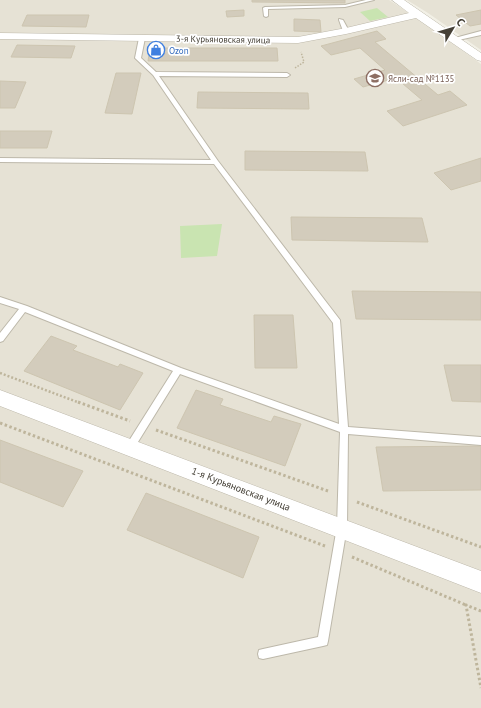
<svg xmlns="http://www.w3.org/2000/svg" width="481" height="708" viewBox="0 0 481 708" font-family="'PT Sans',sans-serif">
<style>
.residential{fill:#e6e2d5}
.green{fill:#c9e4b1}
.building{fill:#d3ccbc;stroke:#cdc5b0}
.lines{fill:none;stroke-linecap:round;stroke-linejoin:round}
.lane-casing{stroke:#bdb8aa;stroke-width:2}
.street-casing{stroke:#bdb8aa;stroke-width:1}
.path-far2{stroke:#beb59c;stroke-width:1.5;stroke-dasharray:1.5 1.5;stroke-linecap:butt}
.path-far1{stroke:#beb59c;stroke-width:2.5;stroke-dasharray:2 2;stroke-linecap:butt}
.path{stroke:#beb59c;stroke-width:3;stroke-dasharray:2.5 2.5;stroke-linecap:butt}
.lane{fill:#fff;fill-rule:evenodd}
.street{fill:#fff;fill-rule:evenodd}
.labels{text-anchor:middle;dominant-baseline:central;stroke-width:3.5;stroke-linejoin:round;paint-order:stroke}
.far-street-label{font-size:9px;fill:#454036;stroke:#fff}
.far-shop-label{font-size:9px;fill:#366cbe;stroke:#fff;text-anchor:start}
.far-education-label{font-size:9px;fill:#785e54;stroke:#fff;text-anchor:start}
.street-label{font-size:10px;fill:#454036;stroke:#fff}
</style>
<rect width="100%" height="100%" fill="#f2f0e6"/>
<!-- residential -->
<path class="residential" d="M 0,0 L 389,0 L 419,19 L 481,64 L 481,708 L 0,708 Z
M 407,0 L 481,0 L 481,50 L 428,13 Z"/>
<!-- green -->
<path class="green" d="M 377,8 L 388,17 L 370,21 L 360,12 Z
M 222,224 L 217,256 L 181,258 L 180,226 Z"/>
<!-- building -->
<path class="building" d="M 252,0 L 345,0 L 345,3 L 252,2 Z
M 244,10 L 244,16 L 227,17 L 226,11 Z
M 481,10 L 481,24 L 470,26 L 456,15 Z
M 27,15 L 89,15 L 86,27 L 22,26 Z
M 294,19 L 320,20 L 321,32 L 294,31 Z
M 377,31 L 386,39 L 375,42 L 438,95 L 450,91 L 467,105 L 403,126 L 387,111 L 422,100 L 396,78 L 363,87 L 354,79 L 385,70 L 360,48 L 331,55 L 321,46 Z
M 17,45 L 75,46 L 71,58 L 11,57 Z
M 150,48 L 277,48 L 278,61 L 148,61 Z
M 116,73 L 141,73 L 132,114 L 105,113 Z
M 0,81 L 26,82 L 15,108 L 0,108 Z
M 198,92 L 308,93 L 309,109 L 197,108 Z
M 0,131 L 52,131 L 47,148 L 0,148 Z
M 245,151 L 365,152 L 368,171 L 245,170 Z
M 481,158 L 481,181 L 451,190 L 434,173 Z
M 291,217 L 422,218 L 428,242 L 292,240 Z
M 352,291 L 481,292 L 481,320 L 356,319 Z
M 254,315 L 293,315 L 297,368 L 255,368 Z
M 51,336 L 77,346 L 73,350 L 118,367 L 120,364 L 143,373 L 120,410 L 24,371 Z
M 444,365 L 481,365 L 481,402 L 452,401 Z
M 196,390 L 223,399 L 220,405 L 271,422 L 274,416 L 301,424 L 285,466 L 177,428 Z
M 0,440 L 83,471 L 63,507 L 0,482 Z
M 481,446 L 481,490 L 383,491 L 376,447 Z
M 146,493 L 259,537 L 243,578 L 127,530 Z"/>
<g class="lines">
<defs>
<path id="lane" d="M 366,0 L 374,0 L 345,7 L 268,9 L 268,16 L 266,17 L 264,16 L 263,8 L 265,7 L 345,5 Z
M 339,19 L 343,20 L 349,31 L 348,32 L 343,31 L 339,20 Z
M 481,31 L 481,35 L 454,41 L 451,39 Z
M 142,36 L 145,38 L 141,58 L 156,72 L 287,73 L 290,75 L 287,77 L 159,76 L 218,161 L 340,320 L 348,427 L 481,437 L 481,445 L 348,434 L 347,527 L 328,641 L 327,645 L 323,646 L 263,659 L 259,658 L 258,654 L 259,650 L 263,649 L 318,637 L 337,527 L 340,432 L 180,374 L 133,450 L 130,451 L 127,450 L 126,447 L 127,444 L 173,371 L 25,312 L 3,341 L 0,342 L 0,333 L 19,309 L 0,303 L 0,297 L 27,306 L 181,368 L 339,424 L 333,323 L 214,164 L 0,162 L 0,158 L 211,160 L 153,75 L 135,58 L 139,38 Z"/>
<path id="street" d="M 392,0 L 404,0 L 481,53 L 481,61 L 477,60 L 416,18 L 346,34 L 298,43 L 0,39 L 0,33 L 298,37 L 346,28 L 409,13 Z
M 0,390 L 481,571 L 481,593 L 0,406 Z"/>
</defs>
<!-- lane casing -->
<use href="#lane" class="lane-casing"/>
<!-- street casing -->
<use href="#street" class="street-casing"/>
<!-- path-far2 -->
<path class="path-far2" d="M 295,68 L 304,62 L 301,52"/>
<!-- path-far1 -->
<path class="path-far1" d="M 0,373 L 80,403"/>
<!-- path -->
<path class="path" d="M 78,402 L 130,421
M 0,423 L 325,546
M 156,430 L 328,491
M 357,502 L 481,547
M 352,557 L 466,605
M 481,611 L 466,605 L 481,688"/>
<!-- lane -->
<use href="#lane" class="lane"/>
<!-- street -->
<use href="#street" class="street"/>
</g>
<!-- icons -->
<defs>
<symbol id="shop-ring" viewBox="-11 -11 22 22"><circle r="9.5" fill="#fff" stroke="#3f7fe0" stroke-width="1.5"/><path d="M-5-2.5h2.3a2.7 3.5 0 0 1 5.4 0H5L5.5 6h-11ZM-1.5-2.5h3a1.5 2.3 0 0 0-3 0Z" fill="#3f7fe0"/></symbol>
<symbol id="school-ring" viewBox="-11 -11 22 22"><circle r="9.5" fill="#fff" stroke="#8d6e63" stroke-width="1.5"/><path d="M0-5L7-2L0 1L-7-2ZM-4 1L0 2.5L4 1V4Q0 6-4 4Z" fill="#8d6e63"/></symbol>
</defs>
<g fill-rule="evenodd">
<use href="#shop-ring" x="146" y="40" width="20" height="20"/>
<use href="#school-ring" x="365" y="68" width="20" height="20"/>
</g>
<g class="labels">
<!-- far-street labels -->
<g class="far-street-label">
<text transform="translate(223 39) rotate(1)">3-я Курьяновская улица</text>
</g>
<!-- far-shop labels -->
<g class="far-shop-label">
<text x="169" y="50">Ozon</text>
</g>
<!-- far-education labels -->
<g class="far-education-label">
<text x="388" y="78">Ясли-сад №1135</text>
</g>
<!-- street labels -->
<g class="street-label">
<text transform="translate(241 489) rotate(21)">1-я Курьяновская улица</text>
</g>
</g>
<!-- north arrow -->
<g transform="translate(453 28) rotate(52)" stroke="#ffffff" stroke-width="3" paint-order="stroke">
<path d="M0-3L7 15L0 10L-7 15Z" fill="#454036"/>
<text y="-6" font-size="11" font-weight="bold" text-anchor="middle" fill="#454036">С</text>
</g>
</svg>
